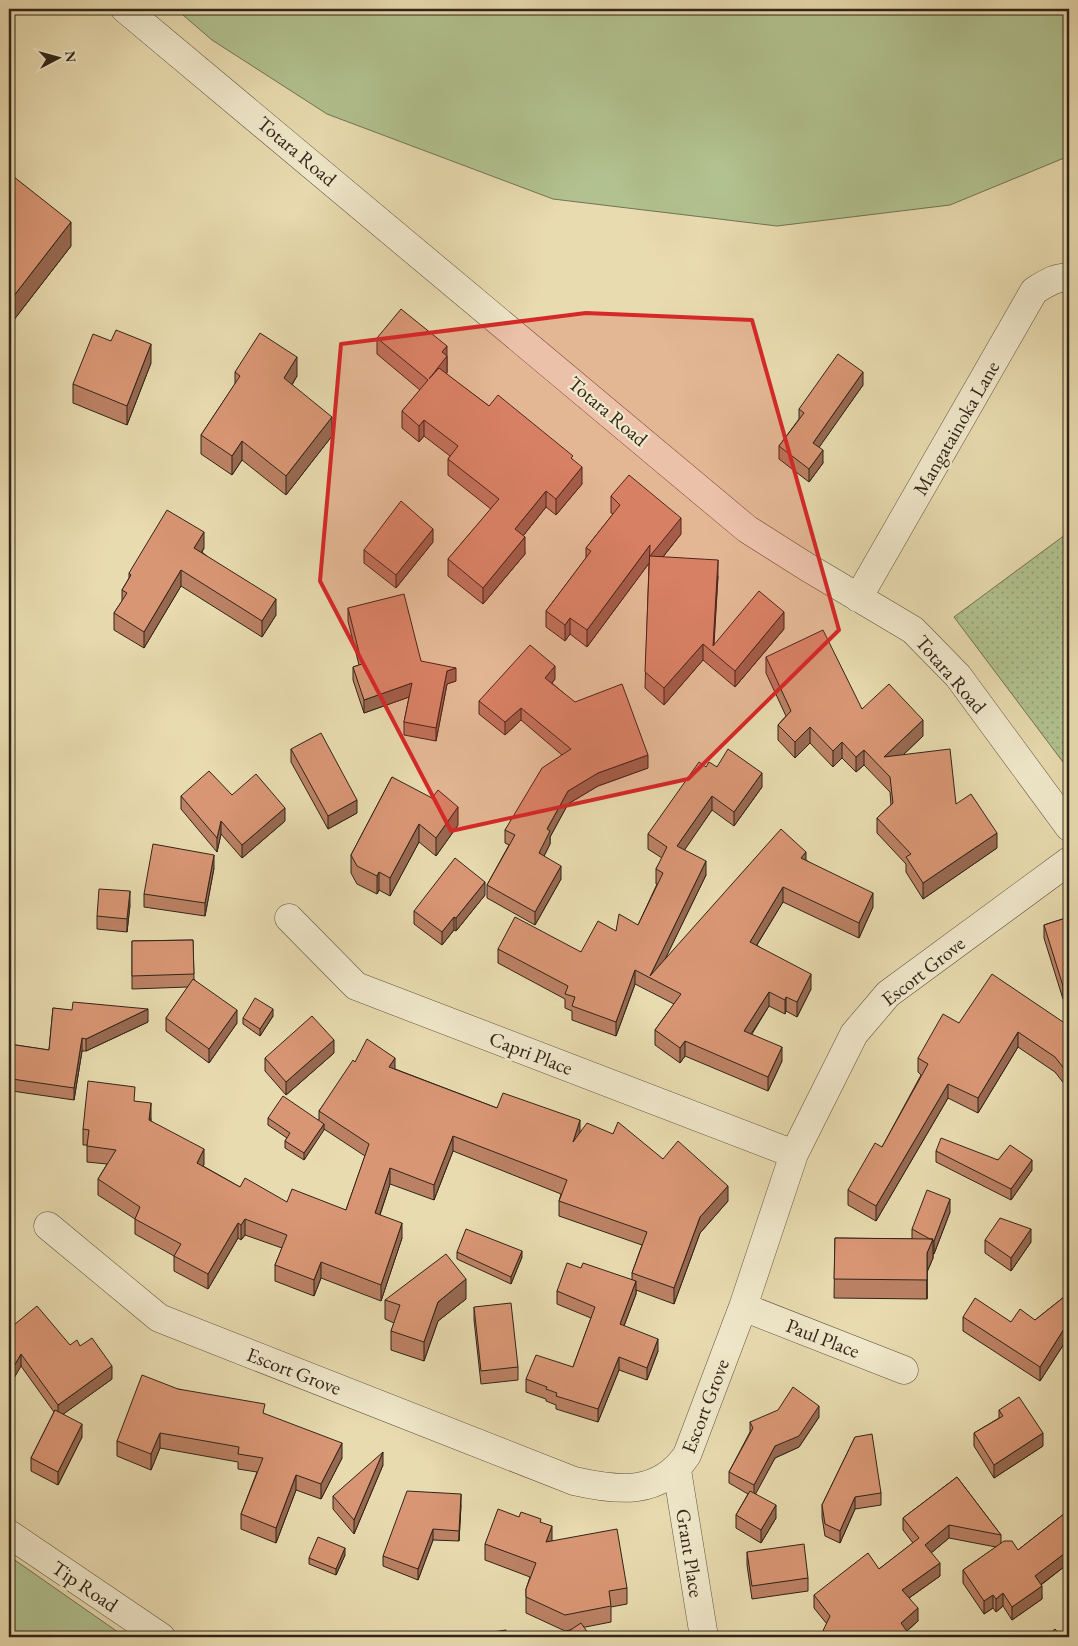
<svg xmlns="http://www.w3.org/2000/svg" width="1078" height="1646" viewBox="0 0 1078 1646" font-family="'EB Garamond',serif">
<style>
.grass{fill:url(#grass-dots);stroke:#717254}
.park{fill:#b1c18f;stroke:#717254}
.lines{fill:none;stroke-linecap:round;stroke-linejoin:round}
.street-casing{stroke:#5f523e;stroke-width:29}
.street{stroke:#f0e8cb;stroke-width:28}
.wall{fill:#bb8164;stroke:#312419}
.shaded-wall{fill:#986951;stroke:#312419}
.building{fill:#d99674;stroke:#312419}
.marked{fill:#d62828;fill-opacity:0.2;stroke:#d62828;stroke-width:4;stroke-linejoin:round}
.labels{text-anchor:middle;dominant-baseline:central;stroke-width:4.5;stroke-linejoin:round;paint-order:stroke}
.street-label{font-size:20px;fill:#312419;stroke:#f0e8cb}
</style>
<defs>
<pattern id="grass-dots" width="8" height="8" patternUnits="userSpaceOnUse" patternTransform="scale(1.25)"><rect width="8" height="8" fill="#b1c18f"/><path d="M2 2h.1M6 6h.1" fill="none" stroke="#919d74" stroke-width="1.8" stroke-linecap="round"/></pattern>
</defs>
<rect width="100%" height="100%" fill="#e8dbaf"/>
<filter id="stains"><feTurbulence type="fractalNoise" baseFrequency=".004" numOctaves="4"/><feColorMatrix values="0 0 0 0 .2 0 0 0 0 .09 0 0 0 0 .02 0 0 0 .5 -.17"/></filter>
<radialGradient id="worn" r=".72"><stop offset=".6" stop-color="#630" stop-opacity="0"/><stop offset="1" stop-color="#630" stop-opacity=".3"/></radialGradient>
<!-- grass -->
<path class="grass" d="M 1069,532 L 1069,770 L 954,617 Z"/>
<!-- park -->
<path class="park" d="M 176,9 L 1069,9 L 1069,156 L 950,205 L 777,226 L 553,199 L 327,114 L 212,40 Z
M 9,1556 L 125,1637 L 9,1637 Z"/>
<g class="lines">
<defs>
<path id="street" d="M 125,9 L 747,529 L 807,567 L 913,630 L 958,676 L 1069,827
M 858,598 L 1034,291 C 1045,284 1056,276 1069,278
M 289,918 L 356,986 L 794,1154
M 48,1226 L 159,1318 L 574,1481 C 618,1491 659,1496 687,1455 L 743,1307 L 794,1154 L 854,1034 L 888,994 L 1069,861
M 743,1307 L 904,1370
M 677,1470 L 704,1637
M 9,1534 L 161,1637"/>
</defs>
<!-- street casing -->
<use href="#street" class="street-casing"/>
<!-- street -->
<use href="#street" class="street"/>
</g>
<!-- wall -->
<path class="wall" d="M 9,173 L 71,246 L 13,321 L 9,318 Z
M 377,338 L 447,356 L 447,373 L 446,374 L 489,406 L 573,460 L 582,484 L 556,515 L 546,507 L 523,536 L 525,554 L 483,604 L 448,576 L 448,559 L 491,509 L 448,475 L 448,459 L 450,456 L 424,436 L 419,442 L 402,428 L 402,411 L 420,390 L 377,354 Z
M 151,363 L 127,425 L 73,403 L 73,384 Z
M 235,372 L 297,376 L 292,385 L 332,436 L 286,495 L 242,460 L 232,475 L 201,454 L 201,435 L 235,384 Z
M 863,385 L 819,447 L 823,463 L 809,482 L 779,459 L 779,446 L 799,419 L 799,409 Z
M 611,496 L 681,534 L 663,557 L 718,576 L 714,645 L 784,629 L 735,687 L 703,660 L 664,705 L 645,688 L 649,563 L 587,647 L 570,634 L 565,641 L 546,627 L 546,611 L 586,558 L 586,548 L 613,514 L 611,513 Z
M 433,542 L 396,588 L 364,563 L 364,550 Z
M 204,548 L 202,552 L 276,615 L 262,637 L 181,586 L 144,648 L 114,630 L 114,613 L 122,601 L 122,590 L 129,578 L 129,573 Z
M 348,608 L 421,661 L 456,681 L 447,684 L 436,741 L 404,735 L 404,722 L 409,697 L 364,713 L 353,680 L 353,667 L 359,665 L 348,621 Z
M 766,657 L 862,709 L 923,736 L 903,755 L 956,804 L 997,848 L 923,899 L 906,872 L 906,864 L 877,833 L 877,818 L 891,805 L 890,792 L 864,765 L 856,772 L 842,758 L 833,767 L 810,743 L 795,758 L 778,740 L 778,725 L 786,716 L 766,673 Z
M 555,679 L 552,683 L 648,768 L 598,786 L 568,804 L 550,837 L 550,844 L 544,856 L 561,879 L 535,925 L 487,898 L 487,885 L 509,845 L 505,843 L 505,830 L 562,755 L 521,720 L 505,735 L 479,714 L 479,701 Z
M 291,749 L 357,813 L 328,829 L 291,762 Z
M 706,767 L 717,767 L 762,787 L 734,826 L 712,810 L 684,850 L 706,875 L 665,959 L 806,860 L 873,907 L 859,938 L 783,902 L 757,945 L 811,989 L 797,1017 L 786,1011 L 785,1014 L 769,1006 L 752,1034 L 782,1061 L 768,1091 L 685,1056 L 680,1063 L 655,1045 L 655,1030 L 674,1004 L 635,984 L 616,1036 L 572,1020 L 572,1011 L 565,1008 L 565,999 L 498,963 L 498,949 L 581,952 L 616,931 L 638,925 L 657,884 L 656,884 L 656,869 L 662,858 L 648,849 L 648,834 Z
M 392,777 L 458,825 L 436,856 L 419,842 L 390,896 L 379,890 L 377,894 L 357,884 L 351,873 L 351,855 Z
M 232,795 L 285,821 L 242,858 L 221,834 L 217,852 L 181,809 L 181,796 Z
M 214,868 L 205,916 L 144,907 L 144,894 Z
M 485,895 L 456,931 L 454,930 L 442,945 L 414,924 L 414,911 Z
M 130,905 L 127,932 L 97,929 L 97,916 Z
M 1069,917 L 1069,1019 L 1066,1009 L 1066,998 L 1063,999 L 1044,938 L 1044,925 Z
M 193,940 L 194,979 L 237,1023 L 209,1063 L 166,1031 L 166,1018 L 188,987 L 132,989 L 132,941 Z
M 53,1008 L 148,1022 L 86,1051 L 82,1051 L 74,1100 L 12,1091 L 9,1044 L 49,1050 Z
M 273,1016 L 260,1036 L 243,1024 L 243,1018 Z
M 959,1023 L 1069,1026 L 1069,1090 L 1055,1072 L 1018,1047 L 978,1113 L 948,1098 L 876,1221 L 848,1205 L 848,1190 L 882,1147 L 921,1075 L 918,1072 L 918,1058 Z
M 334,1053 L 286,1095 L 265,1071 L 265,1058 Z
M 355,1062 L 395,1069 L 497,1108 L 663,1159 L 728,1201 L 700,1233 L 674,1304 L 636,1290 L 636,1294 L 624,1326 L 658,1351 L 647,1380 L 619,1370 L 598,1422 L 556,1409 L 556,1405 L 546,1401 L 546,1399 L 526,1392 L 526,1379 L 573,1367 L 591,1318 L 557,1304 L 557,1291 L 581,1268 L 632,1280 L 632,1273 L 642,1245 L 559,1216 L 559,1201 L 561,1194 L 453,1151 L 434,1200 L 390,1184 L 380,1215 L 402,1238 L 381,1301 L 321,1278 L 314,1296 L 275,1281 L 275,1265 L 282,1248 L 245,1235 L 241,1240 L 238,1238 L 208,1289 L 174,1271 L 174,1256 L 135,1234 L 135,1219 L 98,1195 L 98,1179 L 107,1164 L 87,1162 L 87,1145 L 83,1145 L 83,1129 L 135,1101 L 151,1118 L 151,1121 L 204,1164 L 203,1166 L 240,1187 L 287,1202 L 346,1210 L 365,1156 L 324,1129 L 304,1160 L 285,1148 L 285,1141 L 287,1138 L 268,1125 L 268,1118 L 319,1120 L 319,1111 Z
M 936,1151 L 998,1160 L 1032,1170 L 1011,1200 L 936,1162 Z
M 950,1212 L 934,1254 L 933,1254 L 933,1258 L 927,1272 L 927,1299 L 834,1298 L 835,1238 L 912,1239 L 912,1229 Z
M 985,1240 L 1031,1242 L 1011,1271 L 985,1253 Z
M 457,1252 L 522,1257 L 511,1284 L 457,1259 Z
M 1069,1293 L 1069,1336 L 1040,1381 L 963,1331 L 963,1317 L 1011,1322 L 1035,1320 Z
M 466,1299 L 438,1321 L 424,1361 L 391,1350 L 391,1331 L 394,1323 L 385,1319 L 385,1300 Z
M 474,1307 L 518,1367 L 518,1380 L 481,1384 L 474,1320 Z
M 9,1329 L 70,1345 L 80,1346 L 112,1379 L 63,1414 L 82,1437 L 58,1485 L 31,1471 L 31,1458 L 54,1412 L 21,1366 Z
M 178,1389 L 265,1414 L 342,1458 L 321,1499 L 296,1490 L 276,1543 L 241,1529 L 241,1514 L 257,1472 L 238,1469 L 238,1462 L 160,1448 L 151,1470 L 117,1456 L 117,1441 Z
M 999,1410 L 1043,1446 L 994,1478 L 974,1446 L 974,1433 L 999,1418 Z
M 819,1417 L 799,1447 L 775,1458 L 755,1494 L 776,1518 L 761,1543 L 736,1528 L 736,1515 L 748,1494 L 729,1483 L 729,1472 L 750,1432 L 750,1422 Z
M 855,1437 L 881,1493 L 881,1505 L 855,1509 L 840,1543 L 825,1536 L 822,1517 L 822,1505 Z
M 383,1465 L 354,1534 L 333,1509 L 333,1496 Z
M 957,1477 L 1001,1535 L 1001,1543 L 1018,1550 L 1069,1510 L 1069,1563 L 1041,1585 L 1042,1599 L 1012,1620 L 1003,1606 L 996,1612 L 993,1608 L 984,1614 L 963,1583 L 963,1570 L 996,1547 L 949,1538 L 931,1553 L 940,1576 L 909,1598 L 918,1621 L 907,1631 L 827,1624 L 814,1608 L 814,1595 L 879,1569 L 913,1543 L 903,1530 L 903,1518 Z
M 461,1505 L 459,1541 L 433,1540 L 418,1580 L 383,1566 L 383,1556 Z
M 519,1517 L 541,1522 L 552,1541 L 627,1588 L 627,1604 L 611,1607 L 611,1622 L 565,1631 L 526,1613 L 526,1589 L 530,1577 L 485,1560 L 485,1544 Z
M 747,1552 L 808,1578 L 808,1591 L 752,1599 L 747,1565 Z
M 345,1555 L 336,1575 L 309,1564 L 309,1558 Z"/>
<!-- shaded-wall -->
<path class="shaded-wall" d="M 71,222 L 71,246 L 13,321 L 13,297 Z
M 151,344 L 151,363 L 127,425 L 127,406 Z
M 447,346 L 447,373 L 429,396 L 442,352 Z
M 297,357 L 297,376 L 284,397 L 284,378 Z
M 863,372 L 863,385 L 813,456 L 813,443 Z
M 332,417 L 332,436 L 286,495 L 286,476 Z
M 424,420 L 424,436 L 419,442 L 419,426 Z
M 242,441 L 242,460 L 232,475 L 232,456 Z
M 823,450 L 823,463 L 809,482 L 809,469 Z
M 582,467 L 582,484 L 556,515 L 556,499 Z
M 546,491 L 546,507 L 515,546 L 515,529 Z
M 681,518 L 681,534 L 650,573 L 650,562 L 587,647 L 587,630 L 650,545 Z
M 433,529 L 433,542 L 396,588 L 396,575 Z
M 204,532 L 204,548 L 194,564 L 194,548 Z
M 525,537 L 525,554 L 483,604 L 483,588 Z
M 718,560 L 718,576 L 713,653 L 713,646 Z
M 181,570 L 181,586 L 144,648 L 144,632 Z
M 276,599 L 276,615 L 262,637 L 262,621 Z
M 784,612 L 784,629 L 735,687 L 735,671 Z
M 570,618 L 570,634 L 565,641 L 565,625 Z
M 703,644 L 703,660 L 664,705 L 664,688 Z
M 555,666 L 555,679 L 545,691 L 545,678 Z
M 456,668 L 456,681 L 447,684 L 436,741 L 436,728 L 447,671 Z
M 412,683 L 412,696 L 364,713 L 364,700 Z
M 521,708 L 521,720 L 505,735 L 505,722 Z
M 923,720 L 923,736 L 885,772 L 884,757 Z
M 810,727 L 810,743 L 795,758 L 795,742 Z
M 842,742 L 842,758 L 833,767 L 833,751 Z
M 864,750 L 864,765 L 856,772 L 856,757 Z
M 648,755 L 648,768 L 598,786 L 568,804 L 550,837 L 550,844 L 539,866 L 539,853 L 547,829 L 568,791 L 598,773 Z
M 762,773 L 762,787 L 734,826 L 734,812 Z
M 712,796 L 712,810 L 677,861 L 677,846 Z
M 357,800 L 357,813 L 328,829 L 328,816 Z
M 458,807 L 458,825 L 436,856 L 436,838 Z
M 285,808 L 285,821 L 242,858 L 242,845 Z
M 221,821 L 221,834 L 217,852 L 217,838 Z
M 419,824 L 419,842 L 390,896 L 390,878 Z
M 997,833 L 997,848 L 923,899 L 923,883 Z
M 806,852 L 806,866 L 801,858 Z
M 214,855 L 214,868 L 205,916 L 205,903 Z
M 706,861 L 706,875 L 655,980 L 650,976 Z
M 561,866 L 561,879 L 535,925 L 535,912 Z
M 379,872 L 379,890 L 377,894 L 377,876 Z
M 485,882 L 485,895 L 456,931 L 456,918 Z
M 783,887 L 783,902 L 750,956 L 750,942 Z
M 130,891 L 130,905 L 127,932 L 127,919 Z
M 873,893 L 873,907 L 859,938 L 859,923 Z
M 454,917 L 454,930 L 442,945 L 442,932 Z
M 635,970 L 635,984 L 616,1036 L 616,1022 Z
M 811,974 L 811,989 L 797,1017 L 797,1002 Z
M 1069,984 L 1069,997 L 1066,994 L 1066,998 L 1063,999 L 1063,986 Z
M 769,992 L 769,1006 L 744,1045 L 744,1031 Z
M 786,997 L 786,1011 L 785,1014 L 785,1000 Z
M 148,1009 L 148,1022 L 86,1051 L 86,1039 Z
M 273,1009 L 273,1016 L 260,1036 L 260,1029 Z
M 237,1010 L 237,1023 L 209,1063 L 209,1049 Z
M 1018,1032 L 1018,1047 L 978,1113 L 978,1098 Z
M 82,1038 L 82,1051 L 74,1100 L 74,1088 Z
M 334,1040 L 334,1053 L 286,1095 L 286,1082 Z
M 685,1041 L 685,1056 L 680,1063 L 680,1048 Z
M 782,1047 L 782,1061 L 768,1091 L 768,1077 Z
M 395,1058 L 395,1073 L 389,1067 Z
M 12,1079 L 12,1091 L 9,1092 L 9,1080 Z
M 948,1084 L 948,1098 L 876,1221 L 876,1206 Z
M 151,1103 L 151,1118 L 149,1136 L 149,1120 Z
M 580,1120 L 580,1136 L 573,1142 Z
M 324,1124 L 324,1130 L 304,1160 L 304,1153 Z
M 453,1136 L 453,1151 L 434,1200 L 434,1185 Z
M 204,1149 L 204,1164 L 197,1178 L 197,1163 Z
M 1032,1160 L 1032,1170 L 1011,1200 L 1011,1189 Z
M 390,1168 L 390,1184 L 375,1229 L 375,1213 Z
M 728,1186 L 728,1201 L 700,1233 L 674,1304 L 674,1288 L 700,1217 Z
M 950,1199 L 950,1212 L 934,1254 L 934,1241 Z
M 245,1219 L 245,1235 L 241,1240 L 241,1225 Z
M 238,1223 L 238,1238 L 208,1289 L 208,1274 Z
M 402,1223 L 402,1238 L 381,1301 L 381,1285 Z
M 1031,1229 L 1031,1242 L 1011,1271 L 1011,1258 Z
M 933,1239 L 933,1258 L 927,1272 L 927,1299 L 927,1253 Z
M 522,1251 L 522,1257 L 511,1284 L 511,1277 Z
M 321,1262 L 321,1278 L 314,1296 L 314,1280 Z
M 466,1279 L 466,1299 L 438,1321 L 424,1361 L 424,1342 L 438,1302 Z
M 636,1281 L 636,1294 L 620,1336 L 620,1324 Z
M 1069,1321 L 1069,1336 L 1040,1381 L 1040,1367 Z
M 658,1339 L 658,1351 L 647,1380 L 647,1368 Z
M 21,1354 L 21,1366 L 9,1387 L 9,1375 Z
M 619,1357 L 619,1370 L 598,1422 L 598,1409 Z
M 112,1366 L 112,1379 L 58,1418 L 58,1405 Z
M 819,1406 L 819,1417 L 799,1447 L 775,1458 L 754,1497 L 754,1485 L 775,1446 Z
M 82,1424 L 82,1437 L 58,1485 L 58,1472 Z
M 160,1433 L 160,1448 L 151,1470 L 151,1454 Z
M 1043,1433 L 1043,1446 L 994,1478 L 994,1465 Z
M 342,1443 L 342,1458 L 321,1499 L 321,1484 Z
M 383,1452 L 383,1465 L 354,1534 L 354,1520 Z
M 296,1475 L 296,1490 L 276,1543 L 276,1528 Z
M 461,1494 L 461,1505 L 459,1541 L 459,1531 Z
M 855,1497 L 855,1509 L 840,1543 L 840,1531 Z
M 776,1505 L 776,1518 L 761,1543 L 761,1530 Z
M 949,1525 L 949,1538 L 925,1558 L 925,1545 Z
M 552,1526 L 552,1542 L 546,1542 Z
M 433,1529 L 433,1540 L 418,1580 L 418,1569 Z
M 345,1548 L 345,1555 L 336,1575 L 336,1569 Z
M 1069,1550 L 1069,1563 L 1035,1589 L 1035,1576 Z
M 940,1563 L 940,1576 L 902,1603 L 902,1590 Z
M 1042,1586 L 1042,1599 L 1012,1620 L 1012,1607 Z
M 1003,1593 L 1003,1606 L 996,1612 L 996,1599 Z
M 993,1595 L 993,1608 L 984,1614 L 984,1601 Z
M 918,1608 L 918,1621 L 901,1636 L 901,1623 Z"/>
<!-- building -->
<path class="building" d="M 9,173 L 71,222 L 13,297 L 9,294 Z
M 401,309 L 447,346 L 442,352 L 447,356 L 429,379 L 439,368 L 489,406 L 498,395 L 573,456 L 571,458 L 582,467 L 556,499 L 546,491 L 515,529 L 525,537 L 483,588 L 448,559 L 499,499 L 448,459 L 458,446 L 424,420 L 419,426 L 402,411 L 428,380 L 377,338 Z
M 116,330 L 151,344 L 127,406 L 73,384 L 93,334 L 111,341 Z
M 260,333 L 297,357 L 284,378 L 332,417 L 286,476 L 242,441 L 232,456 L 201,435 L 240,376 L 235,372 Z
M 838,354 L 863,372 L 813,443 L 823,450 L 809,469 L 779,446 L 804,413 L 799,409 Z
M 629,475 L 681,518 L 650,556 L 718,560 L 713,646 L 759,591 L 784,612 L 735,671 L 703,644 L 664,688 L 645,672 L 650,545 L 587,630 L 570,618 L 565,625 L 546,611 L 591,551 L 586,548 L 620,505 L 611,496 Z
M 401,501 L 433,529 L 396,575 L 364,550 Z
M 167,510 L 204,532 L 194,548 L 276,599 L 262,621 L 181,570 L 144,632 L 114,613 L 127,593 L 122,590 L 131,575 L 129,573 Z
M 404,594 L 421,661 L 456,668 L 447,671 L 436,728 L 404,722 L 412,683 L 364,700 L 353,667 L 362,664 L 348,608 Z
M 823,630 L 862,709 L 889,684 L 923,720 L 884,757 L 950,749 L 956,804 L 971,794 L 997,833 L 923,883 L 906,857 L 911,854 L 877,818 L 893,803 L 890,777 L 864,750 L 856,757 L 842,742 L 833,751 L 810,727 L 795,742 L 778,725 L 791,711 L 766,657 Z
M 530,645 L 555,666 L 545,678 L 575,702 L 622,684 L 648,755 L 598,773 L 568,791 L 547,829 L 550,831 L 539,853 L 561,866 L 535,912 L 487,885 L 515,835 L 505,830 L 542,768 L 571,749 L 521,708 L 505,722 L 479,701 Z
M 321,733 L 357,800 L 328,816 L 291,749 Z
M 728,749 L 762,773 L 734,812 L 712,796 L 677,846 L 706,861 L 650,976 L 781,829 L 806,852 L 801,858 L 873,893 L 859,923 L 783,887 L 750,942 L 811,974 L 797,1002 L 786,997 L 785,1000 L 769,992 L 744,1031 L 782,1047 L 768,1077 L 685,1041 L 680,1048 L 655,1030 L 681,994 L 635,970 L 616,1022 L 572,1006 L 575,997 L 565,994 L 568,986 L 498,949 L 515,917 L 581,952 L 598,921 L 616,931 L 619,914 L 638,925 L 663,873 L 656,869 L 667,847 L 648,834 L 699,762 L 706,767 L 709,762 L 717,767 Z
M 209,771 L 232,795 L 256,774 L 285,808 L 242,845 L 221,821 L 217,838 L 181,796 Z
M 392,777 L 432,798 L 438,790 L 458,807 L 436,838 L 419,824 L 390,878 L 379,872 L 377,876 L 357,866 L 351,855 Z
M 153,844 L 214,855 L 205,903 L 144,894 Z
M 455,858 L 485,882 L 456,918 L 454,917 L 442,932 L 414,911 Z
M 99,889 L 130,891 L 127,919 L 97,916 Z
M 1069,917 L 1069,984 L 1063,986 L 1044,925 Z
M 193,940 L 194,974 L 132,976 L 132,941 Z
M 992,974 L 1069,1026 L 1069,1075 L 1055,1057 L 1018,1032 L 978,1098 L 948,1084 L 876,1206 L 848,1190 L 875,1143 L 882,1147 L 928,1064 L 918,1058 L 943,1014 L 959,1023 Z
M 193,979 L 237,1010 L 209,1049 L 166,1018 Z
M 1068,993 L 1069,994 L 1069,1004 L 1066,994 Z
M 255,998 L 273,1009 L 260,1029 L 243,1018 Z
M 73,1002 L 148,1009 L 86,1039 L 82,1038 L 74,1088 L 12,1079 L 9,1080 L 9,1044 L 49,1050 L 53,1008 L 72,1010 Z
M 312,1016 L 334,1040 L 286,1082 L 265,1058 Z
M 367,1039 L 395,1058 L 389,1067 L 497,1108 L 503,1093 L 580,1120 L 573,1142 L 587,1123 L 613,1134 L 618,1122 L 663,1159 L 678,1141 L 728,1186 L 700,1217 L 674,1288 L 632,1273 L 647,1232 L 559,1201 L 567,1180 L 453,1136 L 434,1185 L 390,1168 L 375,1213 L 402,1223 L 381,1285 L 321,1262 L 314,1280 L 275,1265 L 287,1235 L 245,1219 L 241,1225 L 238,1223 L 208,1274 L 174,1256 L 181,1244 L 135,1219 L 140,1207 L 98,1179 L 116,1150 L 87,1146 L 89,1130 L 83,1129 L 88,1081 L 135,1087 L 134,1101 L 151,1103 L 149,1120 L 204,1149 L 197,1163 L 240,1187 L 245,1178 L 287,1202 L 292,1189 L 346,1210 L 369,1144 L 319,1111 L 353,1060 L 355,1062 Z
M 283,1096 L 324,1124 L 304,1153 L 285,1141 L 290,1133 L 268,1118 Z
M 941,1138 L 998,1160 L 1010,1145 L 1032,1160 L 1011,1189 L 936,1151 Z
M 927,1190 L 950,1199 L 934,1241 L 932,1240 L 933,1239 L 930,1239 L 912,1229 Z
M 1000,1218 L 1031,1229 L 1011,1258 L 985,1240 Z
M 466,1229 L 522,1251 L 511,1277 L 457,1252 Z
M 835,1238 L 933,1239 L 927,1253 L 927,1280 L 834,1279 Z
M 446,1254 L 466,1279 L 438,1302 L 424,1342 L 391,1331 L 400,1305 L 385,1300 Z
M 567,1263 L 581,1268 L 583,1263 L 636,1281 L 620,1324 L 658,1339 L 647,1368 L 619,1357 L 598,1409 L 556,1396 L 557,1393 L 546,1389 L 547,1387 L 526,1379 L 536,1355 L 573,1367 L 595,1307 L 557,1291 Z
M 1069,1293 L 1069,1321 L 1040,1367 L 963,1317 L 975,1298 L 1011,1322 L 1020,1309 L 1035,1320 Z
M 511,1303 L 518,1367 L 481,1371 L 474,1307 Z
M 37,1306 L 70,1345 L 77,1340 L 80,1346 L 92,1338 L 112,1366 L 58,1405 L 21,1354 L 9,1375 L 9,1329 Z
M 142,1375 L 178,1389 L 265,1404 L 263,1413 L 342,1443 L 321,1484 L 296,1475 L 276,1528 L 241,1514 L 263,1458 L 238,1454 L 239,1447 L 160,1433 L 151,1454 L 117,1441 Z
M 793,1387 L 819,1406 L 799,1436 L 775,1446 L 754,1485 L 729,1472 L 753,1428 L 750,1422 L 778,1410 Z
M 1019,1397 L 1043,1433 L 994,1465 L 974,1433 L 1003,1416 L 999,1410 Z
M 55,1410 L 82,1424 L 58,1472 L 31,1458 Z
M 872,1434 L 881,1493 L 855,1497 L 840,1531 L 825,1524 L 822,1505 L 855,1437 Z
M 383,1452 L 354,1520 L 333,1496 Z
M 957,1477 L 1001,1535 L 949,1525 L 925,1545 L 940,1563 L 902,1590 L 918,1608 L 901,1623 L 911,1637 L 820,1637 L 830,1616 L 814,1595 L 868,1553 L 879,1569 L 919,1538 L 903,1518 Z
M 407,1491 L 461,1494 L 459,1531 L 433,1529 L 418,1569 L 383,1556 Z
M 750,1491 L 776,1505 L 761,1530 L 736,1515 Z
M 498,1509 L 519,1517 L 521,1512 L 541,1519 L 540,1522 L 552,1526 L 546,1542 L 617,1529 L 627,1588 L 609,1591 L 611,1606 L 565,1615 L 526,1597 L 526,1589 L 536,1563 L 485,1544 Z
M 1069,1510 L 1069,1550 L 1035,1576 L 1042,1586 L 1012,1607 L 1003,1593 L 996,1599 L 993,1595 L 984,1601 L 963,1570 L 1004,1541 L 1012,1541 L 1018,1550 Z
M 318,1537 L 345,1548 L 336,1569 L 309,1558 Z
M 804,1544 L 808,1578 L 752,1586 L 747,1552 Z
M 581,1623 L 591,1637 L 560,1637 Z
M 1055,1629 L 1062,1637 L 1046,1637 Z
M 506,1630 L 507,1637 L 480,1637 L 479,1634 Z"/>
<!-- marked area -->
<path class="marked" d="M 586,313 L 752,320 L 839,630 L 688,779 L 451,831 L 320,581 L 341,344 Z"/>
<g class="labels">
<!-- street labels -->
<g class="street-label">
<text transform="translate(297 151) rotate(40)">Totara Road</text>
<text transform="translate(608 411) rotate(40)">Totara Road</text>
<text transform="translate(956 428) rotate(-60)">Mangatainoka Lane</text>
<text transform="translate(951 674) rotate(49)">Totara Road</text>
<text transform="translate(923 971) rotate(-38)">Escort Grove</text>
<text transform="translate(531 1053) rotate(21)">Capri Place</text>
<text transform="translate(823 1338) rotate(21)">Paul Place</text>
<text transform="translate(294 1371) rotate(21)">Escort Grove</text>
<text transform="translate(705 1406) rotate(-69)">Escort Grove</text>
<text transform="translate(690 1553) rotate(81)">Grant Place</text>
<text transform="translate(85 1586) rotate(34)">Tip Road</text>
</g>
</g>
<!-- margin -->
<rect width="1078" height="1646" fill="none" stroke="#e8dbaf" stroke-width="30"/>
<rect x="10" y="10" width="1058" height="1626" fill="none" stroke="#312419" stroke-width="2.5"/>
<rect x="15" y="15" width="1048" height="1616" fill="none" stroke="#312419"/>
<!-- north arrow -->
<g transform="translate(58 58) rotate(84)" stroke="#f0e8cb" stroke-width="4" paint-order="stroke">
<path d="M0-4L9 19L0 12L-9 19Z" fill="#312419"/>
<text y="-8" font-size="14" font-weight="bold" text-anchor="middle" fill="#312419">N</text>
</g>
<rect width="100%" height="100%" filter="url(#stains)"/>
<rect width="100%" height="100%" fill="url(#worn)"/>
</svg>
